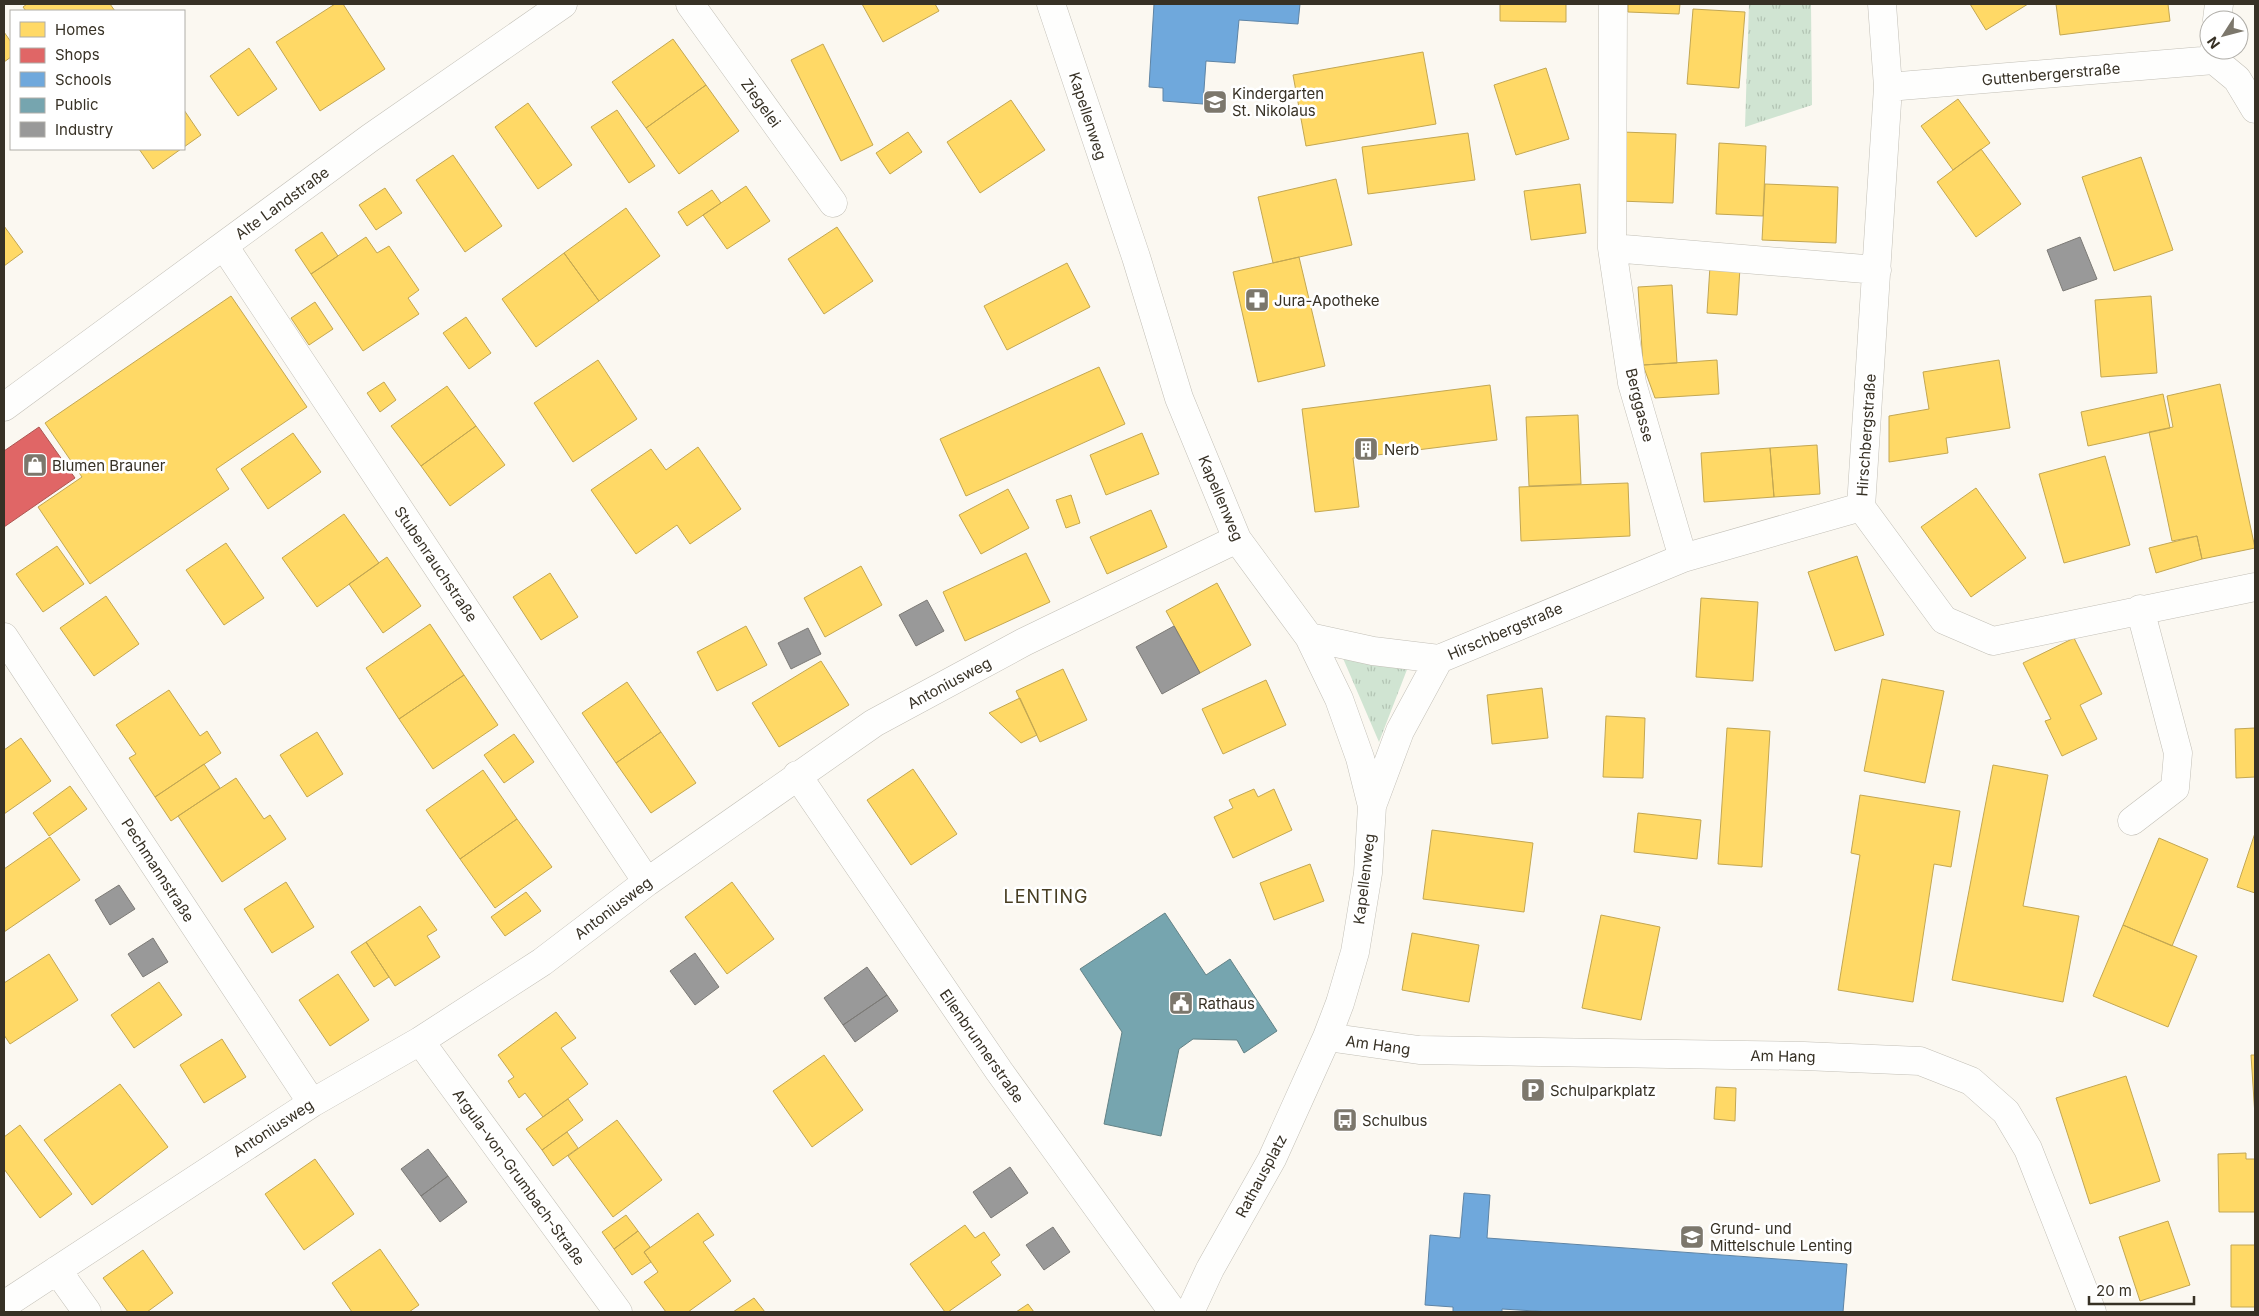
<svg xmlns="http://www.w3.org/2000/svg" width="2259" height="1316" viewBox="0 0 2259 1316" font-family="Inter,sans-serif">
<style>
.grass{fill:url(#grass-tufts)}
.homes{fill:#ffd966;stroke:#c3a752}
.shops{fill:#e06666;stroke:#ad5652}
.schools{fill:#6fa8dc;stroke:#5e84a5}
.public{fill:#76a5af;stroke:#638286}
.industry{fill:#999;stroke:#7c7a76}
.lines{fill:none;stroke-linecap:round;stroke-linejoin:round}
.minor-casing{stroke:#c2bfb6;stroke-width:29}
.minor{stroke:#fefefd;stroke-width:28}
.labels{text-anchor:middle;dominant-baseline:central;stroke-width:5;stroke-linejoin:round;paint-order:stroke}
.street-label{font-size:15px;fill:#373125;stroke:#fff}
.poi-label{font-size:15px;fill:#373125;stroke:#fff;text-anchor:start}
.quarter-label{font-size:18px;letter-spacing:1px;fill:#473d21;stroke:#fff}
</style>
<defs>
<pattern id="grass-tufts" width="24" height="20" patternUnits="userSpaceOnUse" patternTransform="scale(1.25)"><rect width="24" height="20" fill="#d0e4d2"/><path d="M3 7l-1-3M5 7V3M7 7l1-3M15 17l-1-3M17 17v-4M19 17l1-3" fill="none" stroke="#b3c4b4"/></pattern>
</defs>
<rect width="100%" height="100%" fill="#fbf8f1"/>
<!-- grass -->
<path class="grass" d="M 1749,4 L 1811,4 L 1812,105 L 1745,127 Z
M 1342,656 L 1408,667 L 1379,742 Z"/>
<!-- homes -->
<path class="homes" d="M 27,4 L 110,4 L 115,11 L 26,11 L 23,7 Z
M 335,4 L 343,4 L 385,69 L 320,111 L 276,42 Z
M 862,4 L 935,4 L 939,11 L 883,42 Z
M 1500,4 L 1566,4 L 1566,22 L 1500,21 Z
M 1628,4 L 1680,4 L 1679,14 L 1628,12 Z
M 1970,4 L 2028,4 L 1986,30 Z
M 2056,4 L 2168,4 L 2170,21 L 2060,35 Z
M 1693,9 L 1745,12 L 1739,88 L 1687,84 Z
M 4,32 L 11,42 L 11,57 L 4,62 Z
M 673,39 L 706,85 L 646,128 L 612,82 Z
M 823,44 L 873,145 L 841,161 L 791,60 Z
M 249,48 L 277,89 L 238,116 L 210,76 Z
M 1423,52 L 1436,124 L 1306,146 L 1293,75 Z
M 1546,68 L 1569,139 L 1516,155 L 1494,85 Z
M 706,85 L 739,131 L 679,174 L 646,128 Z
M 1958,99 L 1990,143 L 1953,170 L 1921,126 Z
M 1011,100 L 1045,150 L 980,193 L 947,142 Z
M 528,103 L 572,165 L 538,189 L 495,127 Z
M 184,110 L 201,135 L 184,147 Z
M 617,110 L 655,166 L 629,183 L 591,127 Z
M 908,132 L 922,152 L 890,174 L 876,153 Z
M 1622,132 L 1676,134 L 1673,203 L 1619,201 Z
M 1468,133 L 1475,180 L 1368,194 L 1362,147 Z
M 1719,143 L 1766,146 L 1763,216 L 1716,214 Z
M 139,149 L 181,149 L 153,169 Z
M 1981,149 L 2021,204 L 1976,237 L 1937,182 Z
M 453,155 L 502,226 L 465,252 L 416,180 Z
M 2141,157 L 2173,250 L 2114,271 L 2082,177 Z
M 1336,179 L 1352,245 L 1273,263 L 1258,197 Z
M 1580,184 L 1586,233 L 1531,240 L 1524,191 Z
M 1765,184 L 1838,187 L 1836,243 L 1762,240 Z
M 746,186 L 770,221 L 727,249 L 703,215 Z
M 385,188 L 402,213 L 376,230 L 359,205 Z
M 712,190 L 721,203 L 687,226 L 678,212 Z
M 626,208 L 660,256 L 599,301 L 564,253 Z
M 4,226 L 23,252 L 4,266 Z
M 837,227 L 873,281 L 824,314 L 788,259 Z
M 322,232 L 338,256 L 311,274 L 295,250 Z
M 366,237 L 377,253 L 389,246 L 419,290 L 408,298 L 419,314 L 363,351 L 311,274 Z
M 564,253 L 599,301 L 536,347 L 502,299 Z
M 1299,257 L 1325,366 L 1258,382 L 1233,272 Z
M 1067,263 L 1090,307 L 1007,350 L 984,306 Z
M 1710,266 L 1740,268 L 1737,315 L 1707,313 Z
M 1672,285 L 1677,363 L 1643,365 L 1638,287 Z
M 231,296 L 307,407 L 216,469 L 229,489 L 90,584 L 38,507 L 82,477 L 45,423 Z
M 2151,296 L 2157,373 L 2101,377 L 2095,300 Z
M 315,302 L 333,329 L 309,345 L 291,318 Z
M 466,317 L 491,353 L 469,369 L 443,333 Z
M 598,360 L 637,419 L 573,462 L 534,403 Z
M 1717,360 L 1719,394 L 1655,398 L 1643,365 Z
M 1999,360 L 2010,428 L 1946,438 L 1948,453 L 1889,462 L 1889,416 L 1929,409 L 1923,372 Z
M 1099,367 L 1125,424 L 966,496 L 940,439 Z
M 384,382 L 396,400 L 380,412 L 367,393 Z
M 2220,384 L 2255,548 L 2202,559 L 2197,536 L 2172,541 L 2149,432 L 2173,427 L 2167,396 Z
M 1490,385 L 1497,440 L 1353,458 L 1359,507 L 1315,512 L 1302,409 Z
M 447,386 L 476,426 L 421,466 L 391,426 Z
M 2163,394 L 2170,428 L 2088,446 L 2081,412 Z
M 1578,415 L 1581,484 L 1529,486 L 1526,417 Z
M 476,426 L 505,465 L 450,506 L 421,466 Z
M 293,433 L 321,472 L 268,509 L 241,469 Z
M 1142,433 L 1159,474 L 1106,495 L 1090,455 Z
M 1817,445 L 1820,494 L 1774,497 L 1770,448 Z
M 698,447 L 741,509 L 690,544 L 677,525 L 636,554 L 591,490 L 651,449 L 666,470 Z
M 1770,448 L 1774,497 L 1704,502 L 1701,453 Z
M 2105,456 L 2130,545 L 2064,563 L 2039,474 Z
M 1628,483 L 1630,536 L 1521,541 L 1519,487 Z
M 1976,488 L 2026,558 L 1971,597 L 1921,527 Z
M 1008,489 L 1029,528 L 981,554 L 959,515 Z
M 1071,495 L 1080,523 L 1066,528 L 1056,500 Z
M 1151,510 L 1167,547 L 1107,574 L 1090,537 Z
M 344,514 L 379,563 L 317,607 L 282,558 Z
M 2197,536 L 2202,559 L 2156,573 L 2149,548 Z
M 226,543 L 264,598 L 224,625 L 186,570 Z
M 57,546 L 84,584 L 43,612 L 16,574 Z
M 1026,553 L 1050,602 L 965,641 L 943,592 Z
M 1857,556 L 1884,635 L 1835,651 L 1808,572 Z
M 387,557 L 421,606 L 383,633 L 349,584 Z
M 861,566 L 882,605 L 825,637 L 804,598 Z
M 550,573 L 578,617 L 541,640 L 513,597 Z
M 1217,583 L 1251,645 L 1200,673 L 1166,611 Z
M 106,596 L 139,644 L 94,676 L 60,628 Z
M 1701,598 L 1758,602 L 1753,681 L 1696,677 Z
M 430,624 L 464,675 L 399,719 L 366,668 Z
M 746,626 L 767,665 L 717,691 L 697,652 Z
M 2074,638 L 2102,694 L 2080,705 L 2097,739 L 2062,756 L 2045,721 L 2051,719 L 2023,663 Z
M 821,661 L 849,705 L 779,747 L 752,703 Z
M 1063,669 L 1087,720 L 1040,742 L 1016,691 Z
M 464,675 L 498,725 L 433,769 L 399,719 Z
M 1882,679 L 1944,691 L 1925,783 L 1864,771 Z
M 1266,680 L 1286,725 L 1223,754 L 1202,709 Z
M 627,682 L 661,732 L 616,763 L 582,713 Z
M 1542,688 L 1548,738 L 1492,744 L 1487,695 Z
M 169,690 L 200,736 L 207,731 L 221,753 L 155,797 L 129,758 L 136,754 L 116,725 Z
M 1020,698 L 1037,735 L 1021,743 L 989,713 Z
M 1606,716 L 1645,718 L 1643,778 L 1603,777 Z
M 1727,728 L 1770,731 L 1762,867 L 1718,864 Z
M 2255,728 L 2255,777 L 2236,778 L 2235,729 Z
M 317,732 L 343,774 L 307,797 L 280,755 Z
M 661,732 L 696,783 L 651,813 L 616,763 Z
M 514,734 L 534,762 L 504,783 L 484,755 Z
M 21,738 L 51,781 L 4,814 L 4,750 Z
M 204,764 L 220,788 L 171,821 L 155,797 Z
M 1993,765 L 2048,775 L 2023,906 L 2079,916 L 2063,1002 L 1952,980 Z
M 913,769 L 957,834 L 911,865 L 867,800 Z
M 483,770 L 517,819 L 460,859 L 426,810 Z
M 236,778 L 264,819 L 270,815 L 286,839 L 222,882 L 178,816 Z
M 70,786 L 87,809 L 49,836 L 33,813 Z
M 1254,789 L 1258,797 L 1274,789 L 1292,830 L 1233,858 L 1214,817 L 1233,808 L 1229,800 Z
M 1860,795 L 1960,811 L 1951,867 L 1934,864 L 1913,1002 L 1838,990 L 1860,855 L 1851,853 Z
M 1638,813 L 1701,820 L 1697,859 L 1634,852 Z
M 517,819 L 552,867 L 495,908 L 460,859 Z
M 1432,830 L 1533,843 L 1524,912 L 1423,899 Z
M 2255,833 L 2255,893 L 2237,887 Z
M 50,837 L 80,880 L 4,932 L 4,869 Z
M 2159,838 L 2208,859 L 2172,946 L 2123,925 Z
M 1310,864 L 1324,901 L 1274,920 L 1260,883 Z
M 286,882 L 314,927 L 272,953 L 244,909 Z
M 732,882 L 774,939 L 727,974 L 685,917 Z
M 526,892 L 541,911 L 505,936 L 491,917 Z
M 420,906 L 437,930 L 427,936 L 440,957 L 395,986 L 366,942 Z
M 1601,915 L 1660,927 L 1641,1020 L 1582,1008 Z
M 2123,925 L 2197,956 L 2168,1027 L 2093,996 Z
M 1412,933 L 1479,945 L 1469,1002 L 1402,990 Z
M 366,942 L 389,977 L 374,987 L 351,952 Z
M 49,954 L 78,1000 L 10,1044 L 4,1035 L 4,983 Z
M 338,974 L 369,1020 L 330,1046 L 299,1000 Z
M 159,982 L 182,1015 L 134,1048 L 111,1015 Z
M 556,1012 L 576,1038 L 561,1048 L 588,1084 L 543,1117 L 525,1093 L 519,1098 L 508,1081 L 514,1077 L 498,1055 Z
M 222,1039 L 246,1077 L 204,1103 L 180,1065 Z
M 824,1055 L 863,1110 L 812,1147 L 773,1091 Z
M 2251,1055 L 2255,1055 L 2255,1116 Z
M 2126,1076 L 2160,1181 L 2090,1204 L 2056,1098 Z
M 120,1084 L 168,1147 L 92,1205 L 44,1140 Z
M 1716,1087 L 1736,1088 L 1735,1121 L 1714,1119 Z
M 568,1099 L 583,1120 L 542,1150 L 526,1129 Z
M 617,1120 L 662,1180 L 613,1217 L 568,1156 Z
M 20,1125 L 72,1194 L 40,1218 L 4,1169 L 4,1137 Z
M 567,1132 L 578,1148 L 553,1166 L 542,1150 Z
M 2246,1153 L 2246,1159 L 2255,1159 L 2255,1212 L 2219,1212 L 2218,1154 Z
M 315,1159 L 354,1214 L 304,1250 L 265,1194 Z
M 698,1213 L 714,1235 L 703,1242 L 731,1281 L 688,1312 L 666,1312 L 644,1282 L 658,1272 L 644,1252 Z
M 626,1215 L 638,1231 L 614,1249 L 602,1232 Z
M 2168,1221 L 2190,1285 L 2140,1301 L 2119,1237 Z
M 965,1225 L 975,1238 L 984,1232 L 1000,1255 L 991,1262 L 1001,1275 L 948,1312 L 945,1312 L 910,1264 Z
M 638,1231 L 650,1247 L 644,1252 L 651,1262 L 632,1275 L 614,1249 Z
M 2231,1245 L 2255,1245 L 2255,1307 L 2231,1307 Z
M 380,1249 L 419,1305 L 409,1312 L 352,1312 L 332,1283 Z
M 143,1250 L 173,1293 L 147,1312 L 128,1312 L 103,1278 Z
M 754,1298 L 765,1312 L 733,1312 Z
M 1028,1304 L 1034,1312 L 1016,1312 Z"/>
<!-- shops -->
<path class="shops" d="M 39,427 L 75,478 L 4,527 L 4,451 Z"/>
<!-- schools -->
<path class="schools" d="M 1154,4 L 1300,4 L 1298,24 L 1239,20 L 1235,63 L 1206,61 L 1203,104 L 1163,101 L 1163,88 L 1149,87 Z
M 1464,1193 L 1490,1195 L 1487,1238 L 1847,1264 L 1843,1312 L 1551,1312 L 1502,1309 L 1502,1312 L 1453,1312 L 1453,1307 L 1425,1305 L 1430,1235 L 1460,1238 Z"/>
<!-- public -->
<path class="public" d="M 1165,913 L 1206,975 L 1230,959 L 1277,1031 L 1244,1053 L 1237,1040 L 1193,1039 L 1179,1049 L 1161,1136 L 1104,1124 L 1122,1032 L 1080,969 Z"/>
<!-- industry -->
<path class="industry" d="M 2080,237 L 2097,279 L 2063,291 L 2047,250 Z
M 927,600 L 944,631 L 916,646 L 899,615 Z
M 1174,626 L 1200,673 L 1162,694 L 1136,647 Z
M 808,628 L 821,654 L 791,669 L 778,643 Z
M 119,885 L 135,909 L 110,925 L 95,900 Z
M 153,938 L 168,962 L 143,977 L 128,954 Z
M 695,953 L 719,987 L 695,1005 L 670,971 Z
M 867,967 L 887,995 L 843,1025 L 824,998 Z
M 887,995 L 898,1011 L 855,1042 L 843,1025 Z
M 428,1149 L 448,1176 L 421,1196 L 401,1169 Z
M 1010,1167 L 1028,1193 L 991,1218 L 973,1192 Z
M 448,1176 L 467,1202 L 440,1222 L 421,1196 Z
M 1053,1227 L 1070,1252 L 1044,1270 L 1026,1245 Z"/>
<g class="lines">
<defs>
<path id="minor" d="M 690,4 L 833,203
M 1051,4 L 1136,257 L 1179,398 L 1237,539 L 1309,637 L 1339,699 L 1360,758 L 1372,806 L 1368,873 L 1355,952 L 1340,1003 L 1327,1037 L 1272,1159 L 1210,1269 L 1190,1312
M 1613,4 L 1612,248 L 1632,383 L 1683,558
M 2217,20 L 2219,4
M 2214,50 L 2214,60 L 2237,79 L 2255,109
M 1888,87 L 2214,60
M 224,246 L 647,882
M 1612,248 L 1877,270
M 4,407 L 370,138 L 563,4
M 1861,507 L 1888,87 L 1882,4
M 1861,507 L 1944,620 L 1993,641 L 2255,587
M 4,637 L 312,1103
M 1309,637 L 1373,651 L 1439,659
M 797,775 L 999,1071 L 1173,1312
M 1372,806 L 1400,731 L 1439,659 L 1683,558 L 1861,507
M 2132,821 L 2175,788 L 2178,753 L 2140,609
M 1327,1037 L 1419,1050 L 1804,1056 L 1920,1061 L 1971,1081 L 2006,1112 L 2028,1149 L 2092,1312
M 420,1041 L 618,1312
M 57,1270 L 87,1312
M 4,1305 L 312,1103 L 420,1041 L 542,962 L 647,882 L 874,723 L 1024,642 L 1237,539"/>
</defs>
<!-- minor casing -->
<use href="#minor" class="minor-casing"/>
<!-- minor -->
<use href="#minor" class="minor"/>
</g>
<!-- icons -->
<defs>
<symbol id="school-square" viewBox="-11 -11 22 22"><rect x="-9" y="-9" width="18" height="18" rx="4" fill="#7c776c" stroke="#fff"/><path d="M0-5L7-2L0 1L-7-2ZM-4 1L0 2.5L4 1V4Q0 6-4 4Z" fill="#fff"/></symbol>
<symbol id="pharmacy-square" viewBox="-11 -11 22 22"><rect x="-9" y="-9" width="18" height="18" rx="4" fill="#7c776c" stroke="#fff"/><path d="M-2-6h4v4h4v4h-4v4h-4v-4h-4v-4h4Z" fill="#fff"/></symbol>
<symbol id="building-square" viewBox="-11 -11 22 22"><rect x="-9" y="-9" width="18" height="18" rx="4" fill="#7c776c" stroke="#fff"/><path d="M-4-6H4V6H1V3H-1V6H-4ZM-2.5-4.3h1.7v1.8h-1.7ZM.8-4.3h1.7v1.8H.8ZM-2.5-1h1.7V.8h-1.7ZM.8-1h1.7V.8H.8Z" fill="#fff"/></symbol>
<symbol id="shop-square" viewBox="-11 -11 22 22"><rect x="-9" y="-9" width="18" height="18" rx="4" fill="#7c776c" stroke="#fff"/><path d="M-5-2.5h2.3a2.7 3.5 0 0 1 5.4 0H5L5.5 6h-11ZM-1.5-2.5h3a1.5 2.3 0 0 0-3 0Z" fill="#fff"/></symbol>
<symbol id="civic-square" viewBox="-11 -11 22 22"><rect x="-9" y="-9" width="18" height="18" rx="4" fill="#7c776c" stroke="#fff"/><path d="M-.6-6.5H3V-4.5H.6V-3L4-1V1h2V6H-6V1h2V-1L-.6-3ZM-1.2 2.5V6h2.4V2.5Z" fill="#fff"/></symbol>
<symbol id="parking-square" viewBox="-11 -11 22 22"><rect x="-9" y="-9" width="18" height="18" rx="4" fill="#7c776c" stroke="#fff"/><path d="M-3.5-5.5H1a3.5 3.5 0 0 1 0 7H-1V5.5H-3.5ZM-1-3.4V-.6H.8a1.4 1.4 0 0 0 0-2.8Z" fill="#fff"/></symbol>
<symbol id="bus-square" viewBox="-11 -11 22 22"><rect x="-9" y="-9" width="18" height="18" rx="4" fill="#7c776c" stroke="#fff"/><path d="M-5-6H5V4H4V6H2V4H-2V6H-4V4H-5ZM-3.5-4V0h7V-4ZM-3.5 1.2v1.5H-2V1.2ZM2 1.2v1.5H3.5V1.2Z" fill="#fff"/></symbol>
</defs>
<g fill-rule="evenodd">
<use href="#school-square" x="1201" y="88" width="28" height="28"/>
<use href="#pharmacy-square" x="1243" y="286" width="28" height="28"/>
<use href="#building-square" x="1352" y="435" width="28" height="28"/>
<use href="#shop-square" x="21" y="451" width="28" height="28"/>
<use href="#civic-square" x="1167" y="989" width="28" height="28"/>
<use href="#parking-square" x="1519" y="1076" width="28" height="28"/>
<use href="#bus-square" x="1331" y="1106" width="28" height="28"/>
<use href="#school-square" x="1678" y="1223" width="28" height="28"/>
</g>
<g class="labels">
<!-- street labels -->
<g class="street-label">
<text transform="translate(2051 74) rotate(-5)">Guttenbergerstraße</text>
<text transform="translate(761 103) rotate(54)">Ziegelei</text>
<text transform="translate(1088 116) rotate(72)">Kapellenweg</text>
<text transform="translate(282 203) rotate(-36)">Alte Landstraße</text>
<text transform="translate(1640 405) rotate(76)">Berggasse</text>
<text transform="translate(1866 435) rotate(-86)">Hirschbergstraße</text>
<text transform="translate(1221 498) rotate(67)">Kapellenweg</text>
<text transform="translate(436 564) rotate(56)">Stubenrauchstraße</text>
<text transform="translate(1505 631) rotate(-23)">Hirschbergstraße</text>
<text transform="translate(949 683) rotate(-28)">Antoniusweg</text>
<text transform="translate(158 870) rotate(57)">Pechmannstraße</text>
<text transform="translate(1364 879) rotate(-83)">Kapellenweg</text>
<text transform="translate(613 908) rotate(-37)">Antoniusweg</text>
<text transform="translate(1378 1045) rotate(8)">Am Hang</text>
<text transform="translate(982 1046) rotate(55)">Ellenbrunnerstraße</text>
<text transform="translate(1783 1056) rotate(1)">Am Hang</text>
<text transform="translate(273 1128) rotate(-33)">Antoniusweg</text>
<text transform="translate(1261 1176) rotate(-62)">Rathausplatz</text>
<text transform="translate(519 1177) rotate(54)">Argula-von-Grumbach-Straße</text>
</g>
<!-- poi labels -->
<g class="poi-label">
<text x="1232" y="93">Kindergarten<tspan x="1232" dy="17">St. Nikolaus</tspan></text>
<text x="1274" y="300">Jura-Apotheke</text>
<text x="1384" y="449">Nerb</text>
<text x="52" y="465">Blumen Brauner</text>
<text x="1198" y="1003">Rathaus</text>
<text x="1550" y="1090">Schulparkplatz</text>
<text x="1362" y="1120">Schulbus</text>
<text x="1710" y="1228">Grund- und<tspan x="1710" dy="17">Mittelschule Lenting</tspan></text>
</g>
<!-- quarter labels -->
<g class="quarter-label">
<text x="1046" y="896">LENTING</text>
</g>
</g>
<!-- border -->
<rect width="2259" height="1316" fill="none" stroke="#373125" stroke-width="10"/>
<!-- legend -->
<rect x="10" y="10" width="175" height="140" fill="#ffffff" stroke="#afada8"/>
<rect x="20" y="22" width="25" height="15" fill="#ffd966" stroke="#afada8"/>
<text x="55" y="35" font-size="15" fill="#373125">Homes</text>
<rect x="20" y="48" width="25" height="15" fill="#e06666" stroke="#afada8"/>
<text x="55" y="60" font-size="15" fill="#373125">Shops</text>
<rect x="20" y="72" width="25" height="15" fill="#6fa8dc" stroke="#afada8"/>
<text x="55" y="85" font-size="15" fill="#373125">Schools</text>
<rect x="20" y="98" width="25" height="15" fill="#76a5af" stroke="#afada8"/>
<text x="55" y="110" font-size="15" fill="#373125">Public</text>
<rect x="20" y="122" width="25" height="15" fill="#999999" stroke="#afada8"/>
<text x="55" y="135" font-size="15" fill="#373125">Industry</text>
<!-- north arrow -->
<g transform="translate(2224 35) rotate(234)"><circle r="24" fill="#ffffff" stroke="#afada8"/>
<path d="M0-4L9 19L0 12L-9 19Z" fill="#7c776c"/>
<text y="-8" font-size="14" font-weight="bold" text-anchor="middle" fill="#373125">N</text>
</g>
<!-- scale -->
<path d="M2089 1296v8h105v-8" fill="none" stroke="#373125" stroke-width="2.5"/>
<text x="2096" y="1296" font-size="15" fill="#373125" stroke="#ffffff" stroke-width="4" paint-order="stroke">20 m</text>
</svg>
